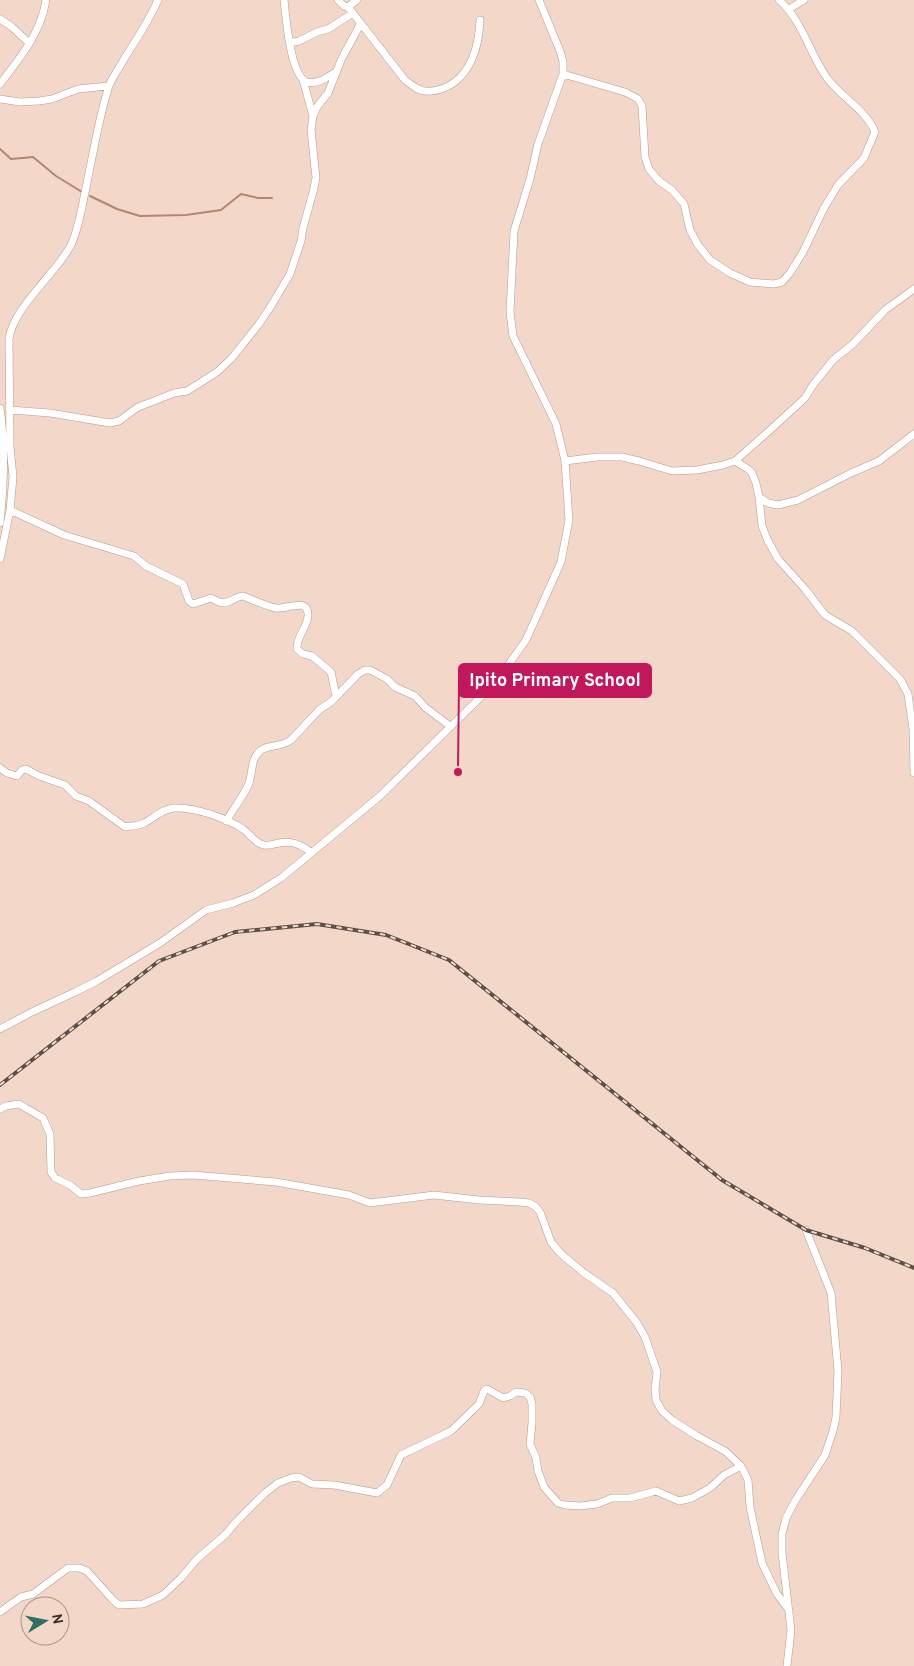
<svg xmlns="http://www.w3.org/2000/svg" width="914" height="1666" viewBox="0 0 914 1666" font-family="Overpass,sans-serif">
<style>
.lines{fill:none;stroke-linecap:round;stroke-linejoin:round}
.stream{stroke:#b08771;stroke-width:2}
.minor-casing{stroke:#b59c8e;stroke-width:8}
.minor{stroke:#fff;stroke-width:7}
.rail-casing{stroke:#5e5049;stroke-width:4}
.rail{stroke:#f3d8ca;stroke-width:2;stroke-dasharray:5.5;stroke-linecap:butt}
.leader{fill:none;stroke:#c2185b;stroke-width:2}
.callout-dot{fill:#c2185b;stroke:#f3d8ca;stroke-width:2}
.callout{fill:#c2185b;stroke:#c2185b;stroke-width:2}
.callout-label{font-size:18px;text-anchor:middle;font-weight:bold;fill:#fff}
</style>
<rect width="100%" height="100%" fill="#f3d8ca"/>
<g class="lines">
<!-- stream -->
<path class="stream" d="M 0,149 L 11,159 L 33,157 L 56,176 L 82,192
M 90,196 L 117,209 L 140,216 L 186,215 L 221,210 L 241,194 L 258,198 L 272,198"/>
<defs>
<path id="minor" d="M 284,0 C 286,17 290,76 307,82 C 317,85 327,77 336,72
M 338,0 L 344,6 L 348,7 L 357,0
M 348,7 L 405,80 C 409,83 414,87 418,89 C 426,93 436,91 444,88 C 471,77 479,46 480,20
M 789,9 L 804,0
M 0,19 L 12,27 L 29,43
M 290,43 L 299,41 L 317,32 L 328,29 L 353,13
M 563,74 L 625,92 L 638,99 L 642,106 L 645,157 L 649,169 L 659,181 L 672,190 L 684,204 L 690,230 L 698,245 L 710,260 L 730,273 L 750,282 L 774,284 L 782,282 L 790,273 L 803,252 L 824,208 L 838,185 L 864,158 L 875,132 C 867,111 841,97 827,78 C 809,53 803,21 779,0
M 303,80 L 313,116
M 0,84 C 20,58 41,33 46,0
M 0,99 L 20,102 L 39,101 L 52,99 L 78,89 L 108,86
M 0,408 C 6,446 4,484 0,523
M 10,410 L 50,413 L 110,423 L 119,421 L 138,407 L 154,401 L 174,393 L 187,391 L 217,372 L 231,359 L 259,324 L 271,306 L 290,274 L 301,241 L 303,228 L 313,192 L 316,178 L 311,130 L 313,116 L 317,107 L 328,93 L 342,58 L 361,23
M 565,461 L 597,457 L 622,457 L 639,461 L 672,471 L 697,470 L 723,465 L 735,461 L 769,431 L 805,398 L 813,385 L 833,360 L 853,344 L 885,310 L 914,289
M 735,461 L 748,469 L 752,473 L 756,483 L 759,497 L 762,526 L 768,541 L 778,559 L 805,589 L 825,615 L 852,631 L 900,679 L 908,694 L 913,729 L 914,773
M 759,497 L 768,503 L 778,505 L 798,500 L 851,473 L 879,461 L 914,434
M 10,510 L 64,535 L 134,556 L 146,566 L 183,584 L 189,601 L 193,604 L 211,598 C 214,599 216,601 219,602 C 228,606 235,596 243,596 C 254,600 265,606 276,608 C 285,610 309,596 308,616 C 307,628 296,637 297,649 L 303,654 L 312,656 L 331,672 L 336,696
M 0,559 L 10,510 L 13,477 L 10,446 L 9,339 C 13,307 56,274 71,245 C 78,230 81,213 84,197 C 92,161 97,125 108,89 C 110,81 116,73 120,66 C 133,44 148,23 158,0
M 0,768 L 7,773 L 17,776 L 22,770 L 26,769 L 39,776 L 65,785 L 76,796 L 89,801 L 125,827 C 131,826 138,826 144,823 C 154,818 162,809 174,808 C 195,807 226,818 243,829 C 250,834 256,844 264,845 C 269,846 275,844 279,843 C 292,840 301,845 311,852
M 226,821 C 232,811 245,794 249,783 C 253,772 250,759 261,750 C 268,745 282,747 291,740 L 319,710 L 332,701 L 358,674 L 365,670 L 370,670 L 387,679 L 395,687 L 415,696 L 426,708 L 450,726
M 0,1029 L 32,1012 L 75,992 L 97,981 L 160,943 L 206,910 L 233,903 L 254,895 L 281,878 L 380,796 L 496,682 L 526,640 L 561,562 L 569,520 L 565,461 L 556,424 L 513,336 L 510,312 L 514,231 L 530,179 L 538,144 L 563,74 L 563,61 L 560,51 L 539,0
M 0,1109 L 6,1106 L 19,1104 L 43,1118 L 50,1134 L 51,1172 L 55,1178 L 70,1185 L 81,1194 L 90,1193 L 139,1181 L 170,1176 L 193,1175 L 276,1182 L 349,1195 L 370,1203 L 434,1195 L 479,1200 L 519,1202 L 529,1203 L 535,1206 L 540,1212 L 551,1242 L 561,1254 L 584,1273 L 613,1293 L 637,1323 L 645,1337 L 657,1372 L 655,1389 L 656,1400 L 662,1411 L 672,1420 L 697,1436 L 725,1451 L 741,1466 L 748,1480 L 750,1507 L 762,1563 L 777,1594 L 789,1610
M 0,1612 L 21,1597 L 33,1594 L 68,1568 L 79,1568 L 87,1571 L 113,1600 L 119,1605 L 143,1604 L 163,1595 L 181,1578 L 197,1559 L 226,1534 L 235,1523 L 265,1493 L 278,1483 L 291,1478 L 299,1477 L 312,1484 L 334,1485 L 377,1493 L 387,1485 L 401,1455 L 451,1431 L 479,1404 L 484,1391 L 487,1389 L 503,1398 L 510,1396 L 516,1392 L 525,1393 L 530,1397 L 532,1404 L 532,1423 L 530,1444 L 536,1458 L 538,1471 L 544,1487 L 558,1503 L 565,1505 L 580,1506 L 597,1504 L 612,1498 L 630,1498 L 656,1491 L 679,1501 L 692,1498 L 710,1488 L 724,1475 L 741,1466
M 787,1666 L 791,1630 L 782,1553 L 782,1534 L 786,1518 L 795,1501 L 825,1455 L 833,1431 L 836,1417 L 838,1371 L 831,1293 L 806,1230"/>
</defs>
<!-- minor casing -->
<use href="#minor" class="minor-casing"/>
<!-- minor -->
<use href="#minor" class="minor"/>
<defs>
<path id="rail" d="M 0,1085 L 159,961 L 235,932 L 317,924 L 386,935 L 449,960 L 722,1180 L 806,1230 L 865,1248 L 914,1268"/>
</defs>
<!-- rail casing -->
<use href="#rail" class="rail-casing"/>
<!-- rail -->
<use href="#rail" class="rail"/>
</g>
<!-- callouts -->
<path class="leader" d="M458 772L459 680"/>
<circle class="callout-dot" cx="458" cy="772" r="5"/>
<rect class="callout" x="459" y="664" width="192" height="33" rx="5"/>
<g class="callout-label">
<text x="555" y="686">Ipito Primary School</text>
</g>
<!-- north arrow -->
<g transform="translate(45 1621) rotate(80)"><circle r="24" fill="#f3d8ca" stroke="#a9948a"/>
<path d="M0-4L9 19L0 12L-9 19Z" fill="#2e7162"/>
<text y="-8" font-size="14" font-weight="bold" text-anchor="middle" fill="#3a2f2a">N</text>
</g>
</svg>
